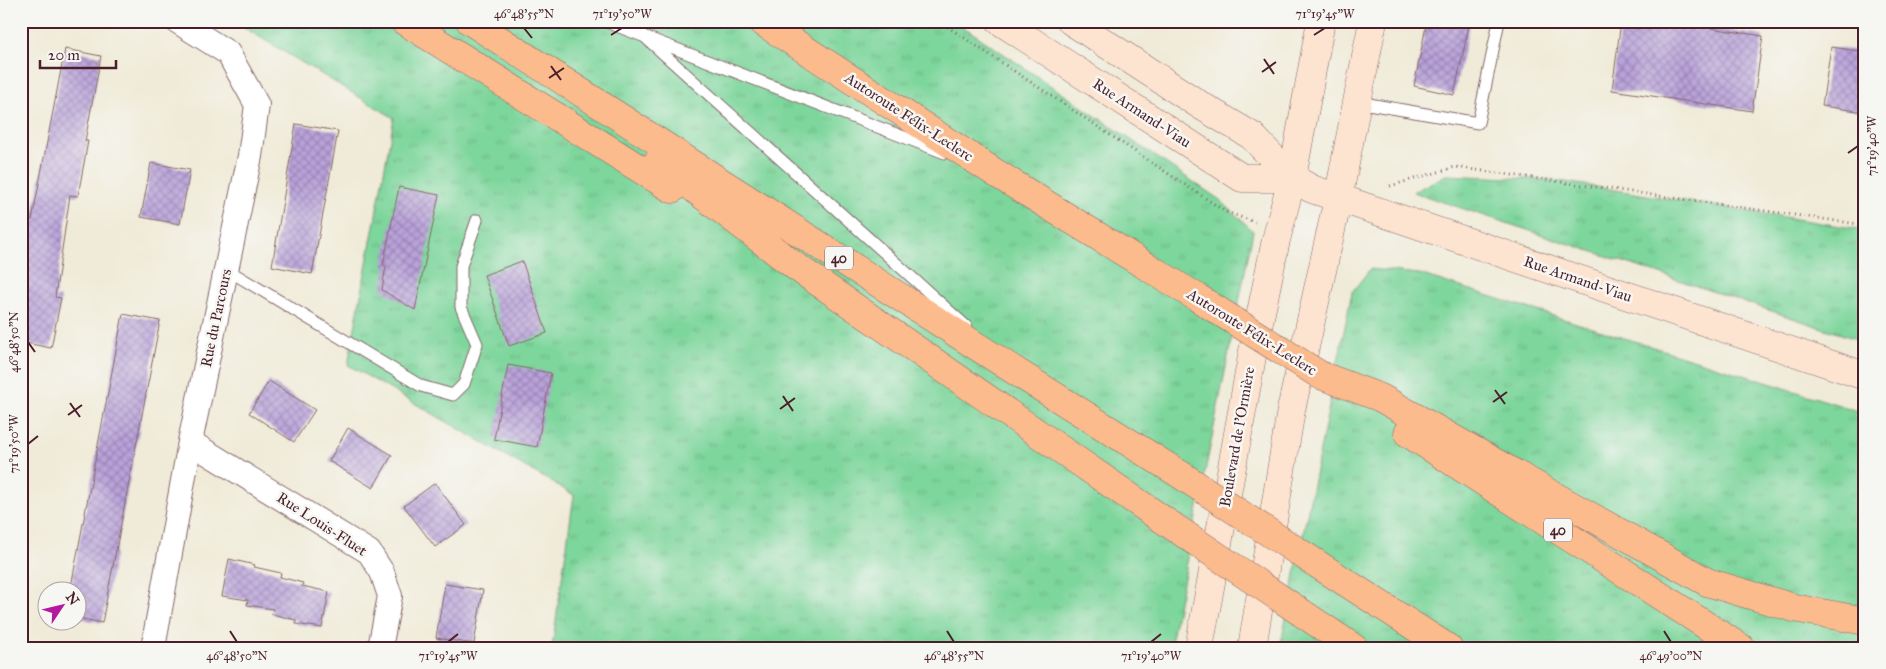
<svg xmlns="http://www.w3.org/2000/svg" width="1886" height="669" viewBox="0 0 1886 669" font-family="'IM FELL Great Primer',serif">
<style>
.grass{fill:url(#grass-tufts);stroke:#647a63}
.building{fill:url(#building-cross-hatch)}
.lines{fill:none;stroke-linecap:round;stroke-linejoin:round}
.lane-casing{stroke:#846668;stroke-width:13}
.street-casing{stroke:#846668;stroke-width:26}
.secondary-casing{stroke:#846668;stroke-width:29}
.highway-casing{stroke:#846668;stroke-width:29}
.path{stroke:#846668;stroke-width:3;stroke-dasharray:1 4;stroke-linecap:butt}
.lane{stroke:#fff;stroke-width:11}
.street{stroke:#fff;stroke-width:24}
.secondary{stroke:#fde4d1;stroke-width:28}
.highway{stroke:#fbbb8c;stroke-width:28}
.highway-bridge-casing{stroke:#846668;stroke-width:29;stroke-linecap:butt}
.highway-bridge{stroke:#fbbb8c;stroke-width:28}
.ticks{fill:none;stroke:#4a1f2b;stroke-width:2}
.labels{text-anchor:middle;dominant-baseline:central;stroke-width:5;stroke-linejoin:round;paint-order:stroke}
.shield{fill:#f6f6f2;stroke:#7e6067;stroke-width:1}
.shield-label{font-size:14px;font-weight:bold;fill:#4a1f2b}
.street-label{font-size:15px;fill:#4a1f2b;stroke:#f6f6f2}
.neatline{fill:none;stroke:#4a1f2b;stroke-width:2}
.ticks-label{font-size:12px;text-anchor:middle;fill:#4a1f2b}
</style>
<defs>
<pattern id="grass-tufts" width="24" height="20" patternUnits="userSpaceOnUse" patternTransform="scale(1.25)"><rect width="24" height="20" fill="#7dd69b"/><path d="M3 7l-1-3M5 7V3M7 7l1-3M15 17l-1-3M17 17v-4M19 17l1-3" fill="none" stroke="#6eb786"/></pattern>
<pattern id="building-cross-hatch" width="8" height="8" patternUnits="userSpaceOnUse" patternTransform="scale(1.25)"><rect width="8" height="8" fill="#b9a2da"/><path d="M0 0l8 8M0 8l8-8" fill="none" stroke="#9883b1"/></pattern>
</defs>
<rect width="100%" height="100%" fill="#f6f6f2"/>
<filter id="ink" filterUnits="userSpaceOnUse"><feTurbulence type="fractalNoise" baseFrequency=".02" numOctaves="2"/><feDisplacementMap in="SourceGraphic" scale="10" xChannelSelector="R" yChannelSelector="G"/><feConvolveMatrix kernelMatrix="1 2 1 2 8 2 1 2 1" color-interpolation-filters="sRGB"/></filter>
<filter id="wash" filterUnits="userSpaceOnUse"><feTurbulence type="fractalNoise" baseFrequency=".0096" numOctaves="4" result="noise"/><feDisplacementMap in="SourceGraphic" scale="20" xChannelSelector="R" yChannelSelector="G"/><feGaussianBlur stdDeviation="1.12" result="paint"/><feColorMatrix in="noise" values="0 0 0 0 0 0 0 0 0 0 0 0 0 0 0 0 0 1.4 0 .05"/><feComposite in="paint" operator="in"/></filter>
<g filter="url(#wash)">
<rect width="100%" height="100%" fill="#f0ebd8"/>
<!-- grass -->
<path class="grass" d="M 233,21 L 955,21 L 1220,200 L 1253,231 L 1170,648 L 552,648 L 574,495 L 348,365 L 394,118 Z
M 1446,175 L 1553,180 L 1865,230 L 1865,342 L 1413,192 Z
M 1370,269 L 1419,274 L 1865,413 L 1865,648 L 1280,648 L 1352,292 Z"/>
<g id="blocks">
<!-- building -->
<path class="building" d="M 1427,21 L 1470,21 L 1454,95 L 1414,86 Z
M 1621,21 L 1665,21 L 1763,36 L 1752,111 L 1612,90 Z
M 1831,47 L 1865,52 L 1865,112 L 1822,106 Z
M 65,49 L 101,56 L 85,141 L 88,141 L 78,196 L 70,195 L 55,297 L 61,298 L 51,348 L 21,342 L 21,306 L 28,268 L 21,267 L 21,262 L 28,219 L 32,220 Z
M 296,124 L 338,131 L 312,274 L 272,266 Z
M 151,163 L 190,170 L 180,224 L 141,217 Z
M 399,187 L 439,195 L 415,310 L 382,290 L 386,266 L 383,265 Z
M 522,261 L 547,333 L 509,346 L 484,275 Z
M 123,314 L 160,321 L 102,623 L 78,618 L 78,592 L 70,592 Z
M 508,365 L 551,373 L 537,447 L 494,439 Z
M 269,381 L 315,410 L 294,442 L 249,413 Z
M 348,428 L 392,455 L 373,488 L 329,461 Z
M 435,483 L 466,525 L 435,547 L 404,506 Z
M 229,559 L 255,565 L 254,567 L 281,573 L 280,577 L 303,583 L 302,586 L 329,592 L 322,628 L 296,624 L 296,620 L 272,614 L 273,609 L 247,605 L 248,600 L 222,596 Z
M 445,584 L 483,590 L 474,644 L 436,638 Z"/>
</g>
</g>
<g filter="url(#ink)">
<use href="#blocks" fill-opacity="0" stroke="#846668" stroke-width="1"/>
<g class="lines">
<defs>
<path id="lane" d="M 604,21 L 945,153
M 627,21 L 967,327
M 1357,102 L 1478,123 L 1499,21
M 226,269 L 421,386 L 453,395 L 464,384 L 477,344 L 461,307 L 461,266 L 477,220"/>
<path id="street" d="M 190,442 L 369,552 L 382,572 L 390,596 L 380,648
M 153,648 L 190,442 L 250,156 L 257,105 L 228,53 L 177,21"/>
<path id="secondary" d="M 1000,21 L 1242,178 L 1292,178
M 1071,21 L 1200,105 L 1252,136 L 1292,178 L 1312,189 L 1865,376
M 1199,648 L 1253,351 L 1276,240 L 1292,178 L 1321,21
M 1252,648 L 1291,410 L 1338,199 L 1373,21"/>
<path id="highway" d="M 404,21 L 672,189
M 470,21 L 1023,376 L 1181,475
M 761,21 L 994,172 L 1198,298
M 658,161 L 795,266 L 1159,517
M 1320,375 L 1381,398 L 1707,582 L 1794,608 L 1865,621
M 1408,433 L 1741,648
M 1314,562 L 1448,648
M 1302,613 L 1354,648"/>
</defs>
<!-- lane casing -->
<use href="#lane" class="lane-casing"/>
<!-- street casing -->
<use href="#street" class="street-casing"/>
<!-- secondary casing -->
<use href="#secondary" class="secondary-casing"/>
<!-- highway casing -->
<use href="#highway" class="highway-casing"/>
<!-- path -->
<path class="path" d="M 939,21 L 1226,212 L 1255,222
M 1390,186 L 1455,167 L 1865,225"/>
<!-- lane -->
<use href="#lane" class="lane"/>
<!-- street -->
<use href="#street" class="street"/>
<!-- secondary -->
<use href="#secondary" class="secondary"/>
<!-- highway -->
<use href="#highway" class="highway"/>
<defs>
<path id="highway-bridge" d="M 1198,298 L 1320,375
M 1181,475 L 1314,562
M 1159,517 L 1302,613"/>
</defs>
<!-- highway-bridge casing -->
<use href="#highway-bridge" class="highway-bridge-casing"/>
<!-- highway-bridge -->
<use href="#highway-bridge" class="highway-bridge"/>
</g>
</g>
<!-- ticks -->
<path class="ticks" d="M 524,28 L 532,38M 611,35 L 622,28M 1314,35 L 1325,28M 1264,59 L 1274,74M 551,66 L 561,80M 1262,72 L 1276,62M 549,78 L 564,68M 1848,153 L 1858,146M 28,342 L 35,352M 1495,390 L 1505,404M 783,396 L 793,411M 1493,402 L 1507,392M 70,403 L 80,417M 780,409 L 795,398M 68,415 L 82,405M 28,444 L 38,436M 230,631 L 237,642M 947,631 L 954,642M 1664,631 L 1671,642M 448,642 L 458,634M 1151,642 L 1161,634"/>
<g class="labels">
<!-- shield labels -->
<g class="shield">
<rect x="825" y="246.5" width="28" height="23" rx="4"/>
<rect x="1544" y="518.5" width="28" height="23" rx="4"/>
</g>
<g class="shield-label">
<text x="839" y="258">40</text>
<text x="1558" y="530">40</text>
</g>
<!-- street labels -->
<g class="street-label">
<text transform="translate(1142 113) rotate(33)">Rue Armand-Viau</text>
<text transform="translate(909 117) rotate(33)">Autoroute Félix-Leclerc</text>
<text transform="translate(1578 279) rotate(19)">Rue Armand-Viau</text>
<text transform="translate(216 318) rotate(-78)">Rue du Parcours</text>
<text transform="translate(1252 332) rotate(32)">Autoroute Félix-Leclerc</text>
<text transform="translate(1237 437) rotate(-80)">Boulevard de l'Ormière</text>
<text transform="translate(322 524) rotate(33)">Rue Louis-Fluet</text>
</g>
</g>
<!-- margin -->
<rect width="1886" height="669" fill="none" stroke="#f6f6f2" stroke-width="55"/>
<!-- north arrow -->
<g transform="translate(62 606) rotate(55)"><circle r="24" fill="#f6f6f2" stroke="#b1a0a2"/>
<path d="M0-4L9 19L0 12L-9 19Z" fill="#b5179e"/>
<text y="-8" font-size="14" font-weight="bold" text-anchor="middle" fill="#4a1f2b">N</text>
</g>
<!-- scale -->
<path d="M40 60v8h76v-8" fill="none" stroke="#4a1f2b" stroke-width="2.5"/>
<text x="48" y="60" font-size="15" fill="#4a1f2b" stroke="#f6f6f2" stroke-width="4" paint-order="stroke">20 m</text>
<rect x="28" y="28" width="1830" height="614" class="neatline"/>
<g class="ticks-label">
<text x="524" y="18">46°48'55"N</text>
<text x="622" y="18">71°19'50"W</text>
<text x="1325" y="18">71°19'45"W</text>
<text transform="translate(1872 146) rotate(-90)" y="4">71°19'40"W</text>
<text transform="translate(14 342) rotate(-90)" y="4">46°48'50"N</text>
<text transform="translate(14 444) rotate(-90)" y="4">71°19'50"W</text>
<text x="237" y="660">46°48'50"N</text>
<text x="448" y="660">71°19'45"W</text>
<text x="954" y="660">46°48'55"N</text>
<text x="1151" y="660">71°19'40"W</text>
<text x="1671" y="660">46°49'00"N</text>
</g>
</svg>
